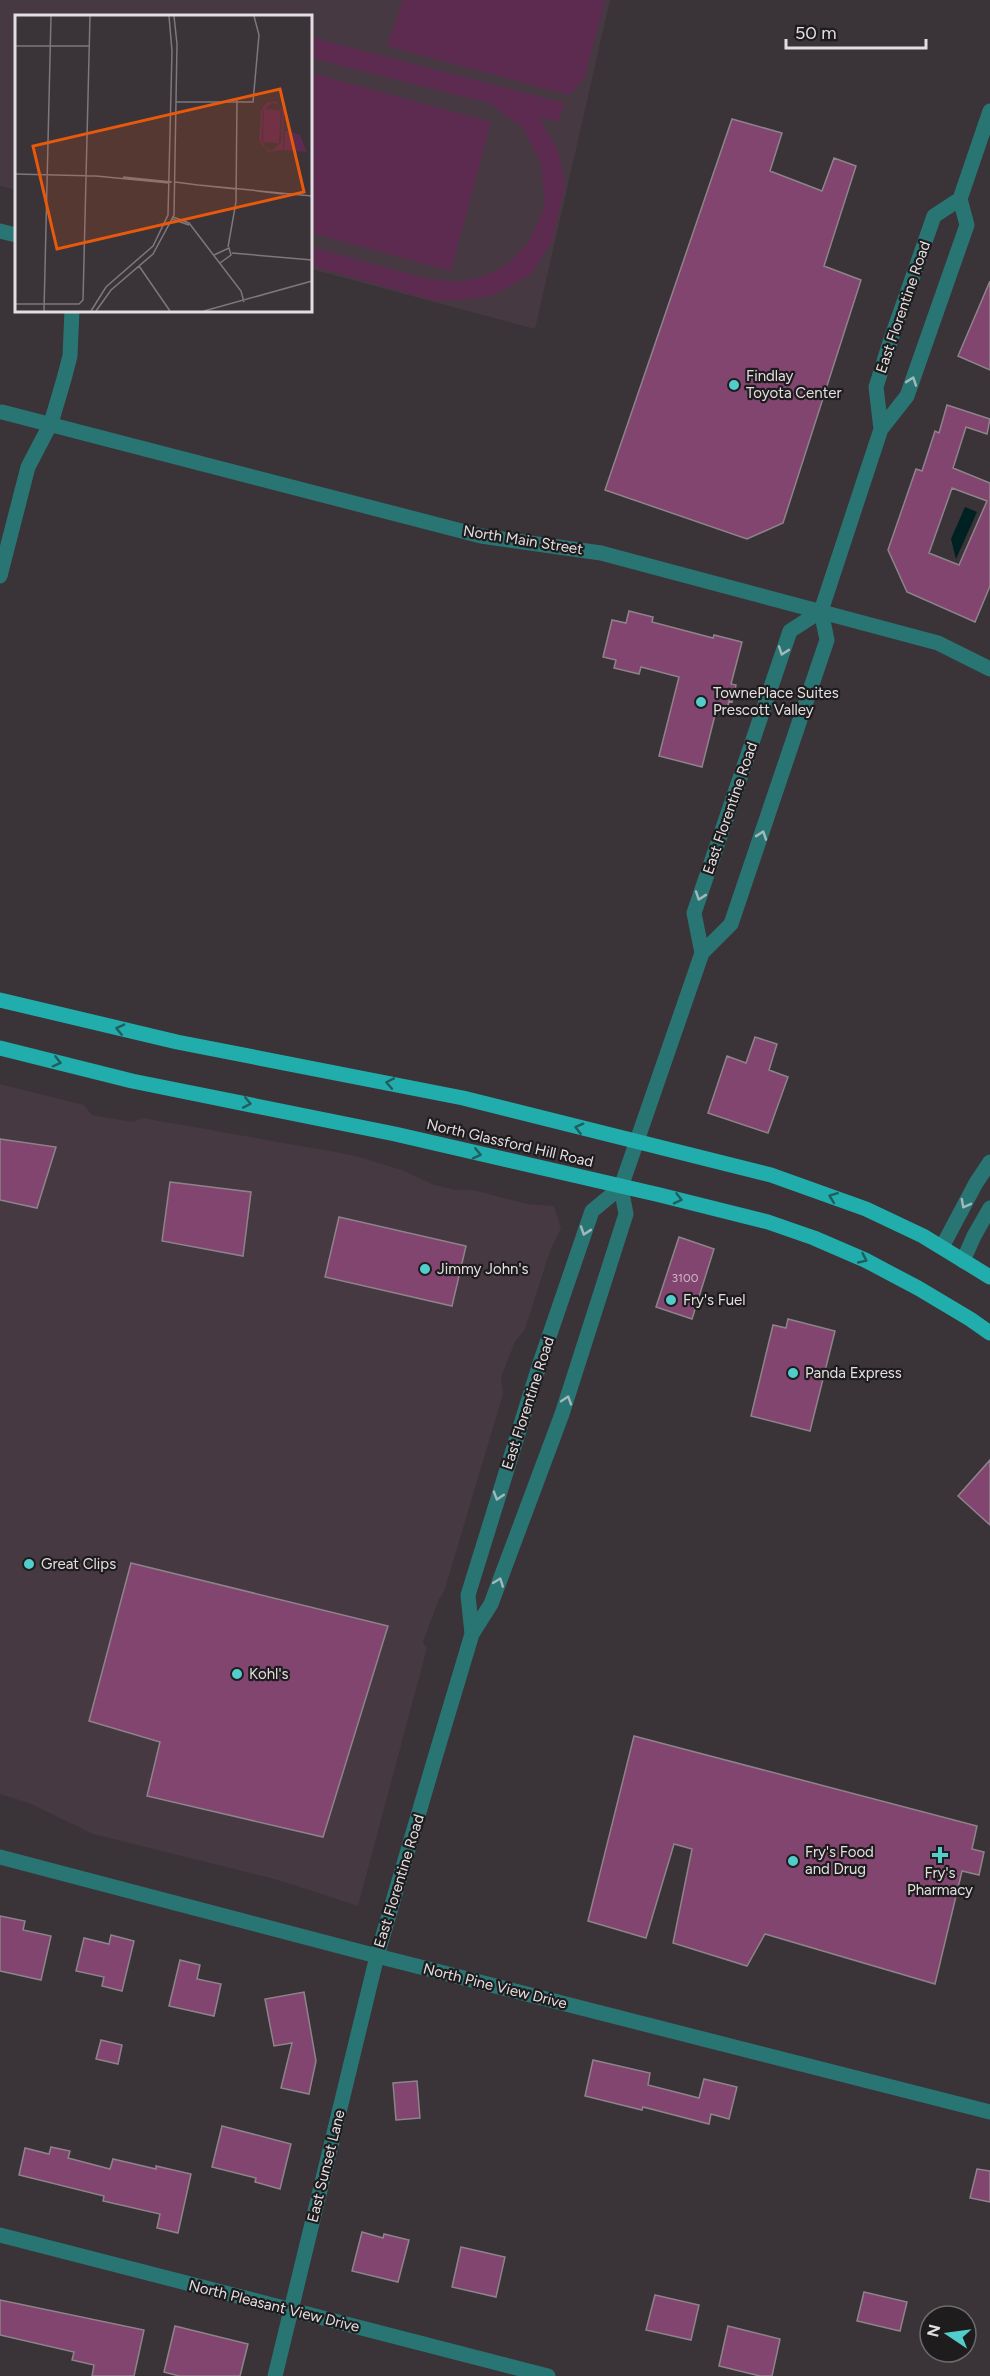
<svg xmlns="http://www.w3.org/2000/svg" width="990" height="2376" viewBox="0 0 990 2376" font-family="Figtree,sans-serif">
<style>
.built{fill:#463942}
.green{fill:#5e2b50}
.water{fill:#002121}
.building{fill:#824570;stroke:#8d848a;stroke-width:1.5;fill-rule:evenodd}
.lines{fill:none;stroke-linecap:round;stroke-linejoin:round}
.minor{stroke:#297574;stroke-width:15}
.major{stroke:#21adac;stroke-width:15}
.oneway{stroke:#a2b9bb}
.oneway2{stroke:#205d5e}
.poi-dot{fill:#53cdcb;stroke:#1f1c1e;stroke-width:2}
.labels{text-anchor:middle;dominant-baseline:central;stroke-width:4.5;stroke-linejoin:round;paint-order:stroke}
.number-label{font-size:12px;fill:#cbb8c5}
.street-label{font-size:15px;fill:#e3dee1;stroke:#1f1c1e}
.poi-label{font-size:15px;fill:#e3dee1;stroke:#1f1c1e;text-anchor:start}
.inset-road{fill:none;stroke:#7e777c;stroke-width:1.5}
.view{fill:#e8590c;fill-opacity:0.15;stroke:#e8590c;stroke-width:3}
.inset-edge{fill:none;stroke:#e3dee1;stroke-width:3}
</style>
<rect width="100%" height="100%" fill="#3a3338"/>
<!-- built -->
<path class="built" d="M 0,0 L 610,0 L 535,329 L 311,269 L 310,16 L 16,16 L 16,190 L 0,186 Z
M 0,1084 L 84,1105 L 92,1115 L 133,1122 L 143,1118 L 352,1155 L 402,1170 L 432,1184 L 454,1190 L 473,1190 L 528,1204 L 554,1206 L 561,1228 L 550,1251 L 525,1329 L 515,1342 L 501,1377 L 503,1394 L 444,1592 L 439,1599 L 423,1642 L 427,1648 L 358,1906 L 278,1880 L 93,1834 L 29,1803 L 0,1794 Z"/>
<!-- green -->
<path class="green" d="M 403,0 L 605,0 L 584,79 L 569,95 L 387,46 Z
M 310,37 L 564,103 L 559,121 L 539,118 L 558,150 L 565,185 L 552,242 L 530,275 L 492,296 L 462,300 L 437,301 L 311,266 L 311,247 L 428,279 L 457,282 L 481,277 L 506,266 L 528,243 L 545,207 L 541,164 L 523,128 L 489,103 L 311,58 Z
M 311,73 L 491,122 L 451,271 L 311,233 Z"/>
<!-- water -->
<path class="water" d="M 965,507 L 977,512 L 956,559 L 951,539 Z"/>
<!-- building -->
<path class="building" d="M 732,119 L 782,133 L 770,171 L 822,191 L 834,158 L 856,166 L 824,266 L 861,280 L 783,523 L 747,539 L 605,490 Z
M 990,281 L 990,370 L 958,356 Z
M 947,405 L 990,419 L 987,434 L 966,427 L 953,468 L 990,483 L 990,586 L 975,622 L 907,592 L 888,550 L 916,469 L 922,471 L 935,431 L 939,433 ZM 952,488 L 987,501 L 959,565 L 929,553 Z
M 629,611 L 653,617 L 652,622 L 713,638 L 714,635 L 742,642 L 731,684 L 736,685 L 732,702 L 729,701 L 726,713 L 716,711 L 702,767 L 659,756 L 679,677 L 641,667 L 639,674 L 614,668 L 616,660 L 603,657 L 612,620 L 626,623 Z
M 755,1037 L 777,1044 L 769,1070 L 788,1077 L 768,1133 L 708,1113 L 727,1056 L 746,1063 Z
M 0,1139 L 56,1147 L 37,1208 L 0,1200 Z
M 170,1182 L 251,1192 L 243,1256 L 162,1241 Z
M 339,1217 L 466,1246 L 452,1306 L 325,1277 Z
M 679,1237 L 714,1249 L 692,1319 L 656,1307 Z
M 788,1319 L 835,1331 L 810,1431 L 751,1416 L 773,1325 L 786,1328 Z
M 990,1460 L 990,1525 L 958,1496 Z
M 131,1563 L 388,1626 L 323,1837 L 147,1796 L 160,1742 L 89,1721 Z
M 634,1736 L 977,1826 L 972,1849 L 984,1852 L 979,1875 L 962,1871 L 935,1984 L 765,1934 L 747,1966 L 673,1943 L 692,1849 L 674,1844 L 646,1938 L 588,1921 Z
M 0,1916 L 25,1921 L 23,1930 L 51,1936 L 41,1980 L 0,1971 Z
M 111,1935 L 134,1941 L 122,1991 L 102,1986 L 104,1977 L 76,1971 L 84,1938 L 109,1944 Z
M 180,1960 L 200,1965 L 197,1979 L 221,1984 L 214,2016 L 169,2006 Z
M 304,1992 L 316,2061 L 309,2094 L 281,2088 L 292,2043 L 274,2046 L 265,1999 Z
M 101,2040 L 122,2045 L 118,2064 L 96,2059 Z
M 593,2060 L 650,2073 L 648,2085 L 699,2098 L 704,2079 L 737,2087 L 729,2119 L 711,2114 L 709,2124 L 643,2107 L 642,2110 L 585,2096 Z
M 417,2081 L 420,2118 L 396,2120 L 393,2083 Z
M 222,2126 L 291,2144 L 280,2189 L 255,2182 L 256,2178 L 212,2167 Z
M 51,2147 L 70,2151 L 68,2158 L 110,2169 L 113,2159 L 156,2169 L 156,2166 L 191,2174 L 178,2233 L 157,2228 L 160,2214 L 103,2201 L 104,2196 L 19,2175 L 25,2148 L 49,2154 Z
M 977,2169 L 990,2171 L 990,2202 L 970,2198 Z
M 362,2232 L 383,2238 L 384,2234 L 409,2240 L 398,2282 L 352,2271 Z
M 461,2247 L 505,2257 L 496,2297 L 452,2287 Z
M 864,2292 L 907,2302 L 900,2331 L 857,2321 Z
M 655,2295 L 699,2305 L 691,2340 L 646,2330 Z
M 0,2300 L 144,2330 L 134,2376 L 92,2376 L 94,2365 L 72,2360 L 74,2352 L 0,2335 Z
M 175,2326 L 248,2344 L 240,2376 L 179,2376 L 164,2372 Z
M 728,2326 L 780,2339 L 772,2376 L 760,2376 L 719,2366 Z"/>
<g class="lines">
<!-- minor -->
<path class="minor" d="M 0,231 L 16,235
M 2,412 L 481,536 L 601,553 L 938,643 L 990,669
M 881,429 L 876,387 L 890,342 L 934,216 L 960,199
M 0,576 L 28,467 L 51,423 L 64,379 L 70,356 L 72,310
M 821,611 L 790,631 L 694,913 L 702,953 L 731,924 L 827,640 L 821,611 L 881,429 L 907,396 L 967,225 L 960,199 L 990,111
M 942,1247 L 976,1183 L 990,1162
M 963,1261 L 974,1236 L 990,1208
M 472,1634 L 468,1595 L 540,1363 L 592,1211 L 621,1187
M 0,1857 L 377,1956 L 990,2112
M 0,2235 L 548,2376
M 275,2376 L 377,1956 L 434,1761 L 472,1634 L 491,1604 L 562,1414 L 626,1214 L 621,1187 L 702,953"/>
<!-- major -->
<path class="major" d="M 0,1000 L 177,1042 L 463,1098 L 771,1175 L 866,1209 L 923,1236 L 990,1277
M 0,1048 L 132,1081 L 395,1134 L 660,1195 L 768,1222 L 814,1238 L 865,1260 L 918,1288 L 970,1319 L 990,1333"/>
</g>
<!-- one-way arrows -->
<defs><path id="oneway-chevron" d="M-2-3.5L2.5 0L-2 3.5" fill="none" stroke-width="1.6" stroke-linecap="round" stroke-linejoin="round" transform="scale(1.5)"/></defs>
<g class="oneway">
<use href="#oneway-chevron" transform="translate(912 381) rotate(-71)"/>
<use href="#oneway-chevron" transform="translate(783 651) rotate(109)"/>
<use href="#oneway-chevron" transform="translate(762 835) rotate(-71)"/>
<use href="#oneway-chevron" transform="translate(700 896) rotate(109)"/>
<use href="#oneway-chevron" transform="translate(965 1204) rotate(118)"/>
<use href="#oneway-chevron" transform="translate(585 1231) rotate(109)"/>
<use href="#oneway-chevron" transform="translate(567 1400) rotate(-72)"/>
<use href="#oneway-chevron" transform="translate(498 1496) rotate(107)"/>
<use href="#oneway-chevron" transform="translate(499 1582) rotate(-69)"/>
</g>
<g class="oneway2">
<use href="#oneway-chevron" transform="translate(120 1029) rotate(-167)"/>
<use href="#oneway-chevron" transform="translate(57 1062) rotate(14)"/>
<use href="#oneway-chevron" transform="translate(390 1083) rotate(-169)"/>
<use href="#oneway-chevron" transform="translate(247 1103) rotate(11)"/>
<use href="#oneway-chevron" transform="translate(579 1128) rotate(-166)"/>
<use href="#oneway-chevron" transform="translate(477 1154) rotate(13)"/>
<use href="#oneway-chevron" transform="translate(833 1197) rotate(-159)"/>
<use href="#oneway-chevron" transform="translate(678 1199) rotate(14)"/>
<use href="#oneway-chevron" transform="translate(863 1259) rotate(25)"/>
</g>
<!-- markers -->
<g class="poi-dot">
<circle cx="734" cy="385" r="6"/>
<circle cx="701" cy="702" r="6"/>
<circle cx="425" cy="1269" r="6"/>
<circle cx="671" cy="1300" r="6"/>
<circle cx="793" cy="1373" r="6"/>
<circle cx="29" cy="1564" r="6"/>
<circle cx="237" cy="1674" r="6"/>
<path d="M937 1846h6v6h6v6h-6v6h-6v-6h-6v-6h6z"/>
<circle cx="793" cy="1861" r="6"/>
</g>
<g class="labels">
<!-- number labels -->
<g class="number-label">
<text x="685" y="1278">3100</text>
</g>
<!-- street labels -->
<g class="street-label">
<text transform="translate(903 307) rotate(-71)">East Florentine Road</text>
<text transform="translate(523 540) rotate(9)">North Main Street</text>
<text transform="translate(730 808) rotate(-71)">East Florentine Road</text>
<text transform="translate(510 1143) rotate(13)">North Glassford Hill Road</text>
<text transform="translate(528 1403) rotate(-72)">East Florentine Road</text>
<text transform="translate(399 1881) rotate(-73)">East Florentine Road</text>
<text transform="translate(495 1986) rotate(14)">North Pine View Drive</text>
<text transform="translate(326 2166) rotate(-76)">East Sunset Lane</text>
<text transform="translate(274 2306) rotate(14)">North Pleasant View Drive</text>
</g>
<!-- poi labels -->
<g class="poi-label">
<text x="746" y="376">Findlay<tspan x="746" dy="17">Toyota Center</tspan></text>
<text x="713" y="693">TownePlace Suites<tspan x="713" dy="17">Prescott Valley</tspan></text>
<text x="437" y="1269">Jimmy John's</text>
<text x="683" y="1300">Fry's Fuel</text>
<text x="805" y="1373">Panda Express</text>
<text x="41" y="1564">Great Clips</text>
<text x="249" y="1674">Kohl's</text>
<text x="805" y="1852">Fry's Food<tspan x="805" dy="17">and Drug</tspan></text>
<text x="940" y="1873" text-anchor="middle">Fry's<tspan x="940" dy="17">Pharmacy</tspan></text>
</g>
</g>
<!-- overview -->
<g transform="translate(15 15)">
<rect width="297" height="297" fill="#3a3338"/>
<path d="M 261,86 L 269,96 L 268,135 L 253,137 L 244,126 L 246,95 L 252,87 ZM 257,88 L 264,90 L 267,97 L 266,127 L 257,136 L 250,133 L 247,125 L 248,96 ZM 249,94 L 266,95 L 264,128 L 248,127 ZM 270,115 L 285,120 L 292,137 L 269,135 Z" fill="#5e2b50" fill-rule="evenodd"/>
<path class="inset-road" d="M 0,31 L 74,31M 161,87 L 238,87 L 244,20 L 239,1M 0,159 L 81,161 L 154,168M 108,162 L 157,167M 160,167 L 183,170M 221,174 L 183,170 L 297,181M 242,176 L 268,179M 158,202 L 174,208 L 226,276 L 229,287M 157,204 L 174,210M 213,232 L 221,187 L 222,84M 217,238 L 297,245M 199,240 L 214,233 L 216,240 L 205,248M 124,251 L 155,296M 0,289 L 64,289 L 68,285 L 75,1M 29,296 L 36,1M 76,296 L 91,272 L 138,231 L 153,200 L 157,36 L 154,1M 81,296 L 96,275 L 138,239 L 159,200 L 162,29 L 159,1M 189,296 L 297,266"/>
<path class="view" d="M 265,74 L 289,177 L 42,234 L 18,131 Z"/>
<rect width="297" height="297" class="inset-edge"/>
</g>
<!-- north arrow -->
<g transform="translate(948 2334) rotate(283)"><circle r="28" fill="#1f1c1e" stroke="#6d6a6c" stroke-width="1.5"/>
<path d="M0-4.5L10 22L0 15L-10 22Z" fill="#53cdcb"/>
<text y="-9" font-size="16" font-weight="bold" text-anchor="middle" fill="#e3dee1">N</text>
</g>
<!-- scale -->
<path d="M786 39v9h140v-9" fill="none" stroke="#e3dee1" stroke-width="3"/>
<text x="795" y="39" font-size="18" fill="#e3dee1" stroke="#1f1c1e" stroke-width="4.5" paint-order="stroke">50 m</text>
</svg>
